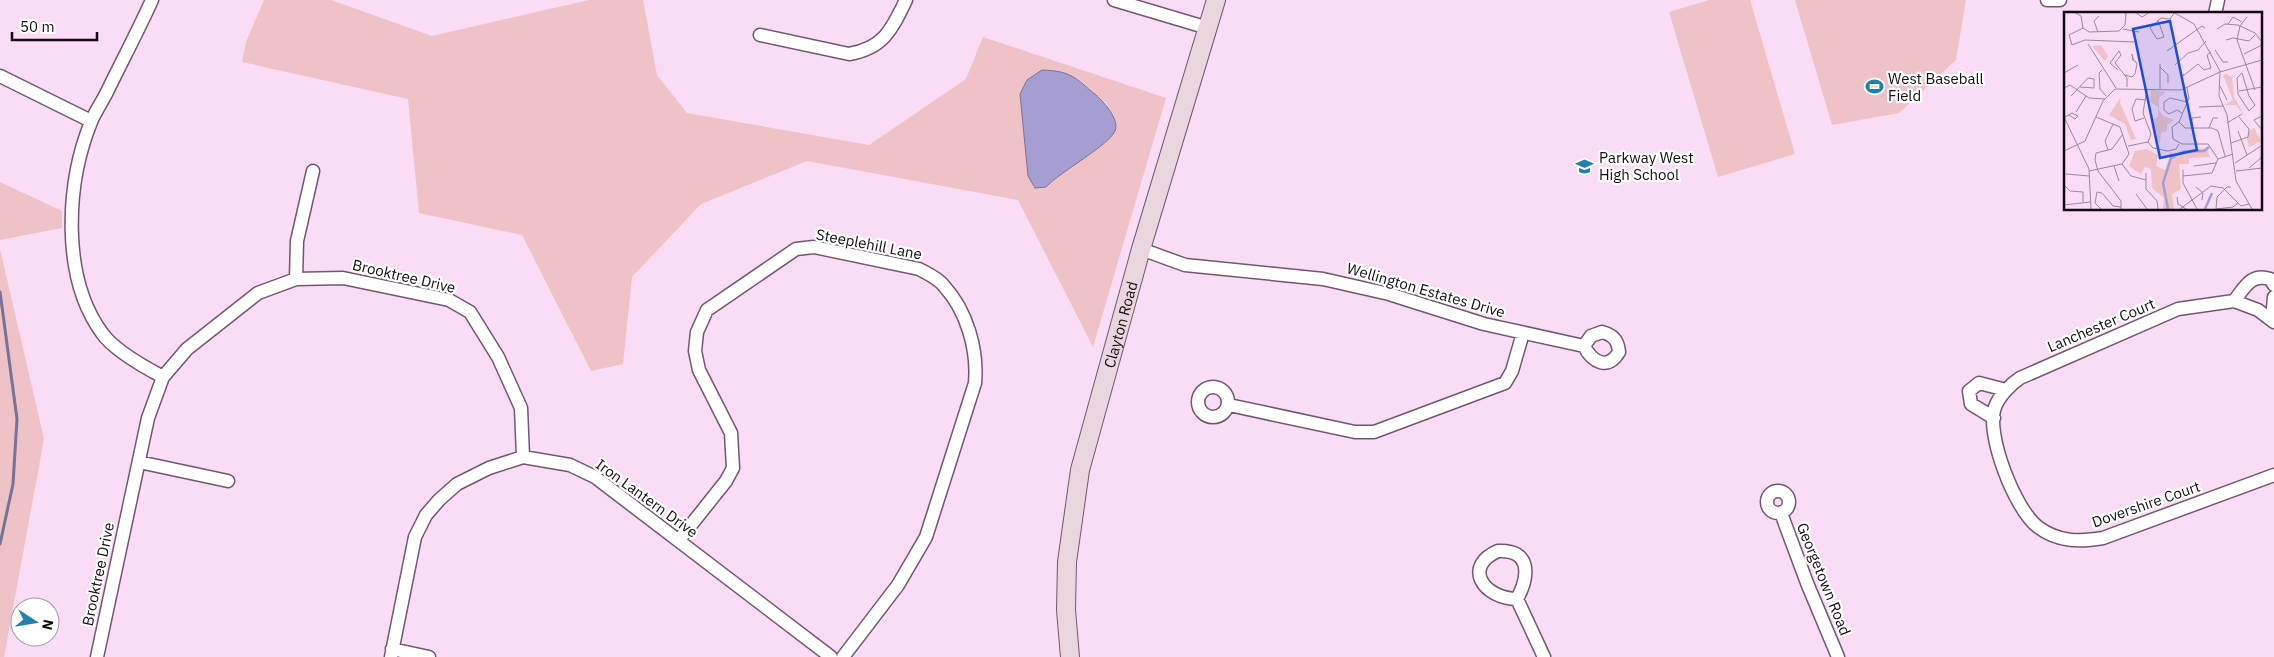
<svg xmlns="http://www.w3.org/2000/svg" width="2274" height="657" viewBox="0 0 2274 657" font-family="'IBM Plex Sans',sans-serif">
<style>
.green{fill:#efc2c7;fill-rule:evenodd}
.water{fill:#a69dd3;stroke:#7a7199}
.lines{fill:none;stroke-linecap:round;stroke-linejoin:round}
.stream{stroke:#7a7199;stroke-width:3}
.minor-casing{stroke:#72586e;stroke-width:15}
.secondary-casing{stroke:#72586e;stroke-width:20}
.minor{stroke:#fff;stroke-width:12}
.secondary{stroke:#ead6df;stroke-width:18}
.labels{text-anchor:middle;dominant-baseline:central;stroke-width:4.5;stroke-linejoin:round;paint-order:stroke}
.poi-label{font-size:15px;fill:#130a12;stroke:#fff;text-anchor:start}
.street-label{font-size:15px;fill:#130a12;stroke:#fff}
.inset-river{fill:none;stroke:#a69dd3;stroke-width:2.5}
.inset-road{fill:none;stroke:#9e889a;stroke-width:1}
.view{fill:#1d4ed8;fill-opacity:0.15;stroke:#1d4ed8;stroke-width:2.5}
.inset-edge{fill:none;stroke:#130a12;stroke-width:2.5}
</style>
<rect width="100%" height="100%" fill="#fadcf5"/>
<!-- green -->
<path class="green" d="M 264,0 L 331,0 L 432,36 L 589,0 L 643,0 L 657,75 L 687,113 L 869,145 L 966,79 L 983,37 L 1166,98 L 1093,347 L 1018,200 L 807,161 L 701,204 L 632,277 L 623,364 L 591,371 L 522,235 L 419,213 L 408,99 L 242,62 L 246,42 ZM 1080,81 L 1106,103 L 1116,124 L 1046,187 Z
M 1709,0 L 1750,0 L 1795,154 L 1718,177 L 1669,12 Z
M 1795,0 L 1966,0 L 1956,60 L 1899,113 L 1832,125 Z
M 0,182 L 62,211 L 62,228 L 0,240 Z
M 0,249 L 44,439 L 4,657 L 0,657 Z"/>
<!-- water -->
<path class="water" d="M 1042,70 C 1072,71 1075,78 1096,95 C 1104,102 1120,120 1115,131 C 1108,146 1061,171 1046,187 L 1035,188 L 1028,176 L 1020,94 L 1027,80 Z"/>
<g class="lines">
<!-- stream -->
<path class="stream" d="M 0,292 L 17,419 L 13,484 L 0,544"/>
<defs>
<path id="minor" d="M 152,0 C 138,31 122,61 107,92 C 102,102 95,112 91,122 C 66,184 61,277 102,333 C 113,349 146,368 163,377
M 1114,0 L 1208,28
M 2047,0 L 2060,0
M 2215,14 L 2218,0
M 760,35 L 849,54 C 884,48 892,29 906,0
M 0,76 L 91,121
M 1141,249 L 1185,265 L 1323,279 L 1389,294 L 1484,324 L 1584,346
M 296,279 L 297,241 L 313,171
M 2234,301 C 2245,287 2251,273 2270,279 L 2274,285
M 2272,319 L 2274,297
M 2274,322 L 2258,310 L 2234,301 L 2178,309 L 2020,378 C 2011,384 1999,396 1995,407 C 1985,433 2015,510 2038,527 C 2058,542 2079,542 2103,538 L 2274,475
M 1602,332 C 1613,335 1618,340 1619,352 C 1608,371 1592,362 1584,346 L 1591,336 Z
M1198 402a15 15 0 1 1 30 0a15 15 0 1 1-30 0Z
M 1229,405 L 1355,432 L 1374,432 L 1505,383 L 1512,371 L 1523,333
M 1994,418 L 1971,404 L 1969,391 L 1979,383 L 2006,390
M 139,462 L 228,481
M1767 502a11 11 0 1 1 22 0a11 11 0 1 1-22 0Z
M 1781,513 L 1807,583 L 1838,657
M 679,540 L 726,481 L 733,468 L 731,433 L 699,370 L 695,351 L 697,332 L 707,310 L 796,249 L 814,247 L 919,269 C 928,274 938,278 944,286 C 967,311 978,350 975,383 L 926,537 L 898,585 L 843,657
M 1498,551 C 1532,549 1529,577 1517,599 C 1482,598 1463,566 1498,551 Z
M 1517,599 L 1544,657
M 392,649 L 429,657
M 97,657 L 148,418 L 163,377 L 187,349 L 258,293 L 296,279 L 343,278 L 449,300 L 470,312 L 498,357 L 521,408 L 523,457
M 391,657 L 415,537 L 426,515 L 439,500 L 457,484 L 489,468 L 523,457 L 570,465 L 595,477 L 831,657"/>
<g id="secondary">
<path id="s1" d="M 1070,657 L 1066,610 L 1067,562 L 1080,470 L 1141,249 L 1216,0"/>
</g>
</defs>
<!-- minor casing -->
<use href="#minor" class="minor-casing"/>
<!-- secondary casing -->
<use href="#secondary" class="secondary-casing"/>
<!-- minor -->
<use href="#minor" class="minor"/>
<!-- secondary -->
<use href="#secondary" class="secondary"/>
</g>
<!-- icons -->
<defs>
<symbol id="stadium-bare" viewBox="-9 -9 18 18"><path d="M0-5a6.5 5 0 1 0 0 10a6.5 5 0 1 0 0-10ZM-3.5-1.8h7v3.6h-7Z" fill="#2081ac" stroke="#fff" stroke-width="2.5" paint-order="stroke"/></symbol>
<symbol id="school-bare" viewBox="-9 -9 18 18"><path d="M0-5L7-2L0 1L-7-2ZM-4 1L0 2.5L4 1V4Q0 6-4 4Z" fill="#2081ac" stroke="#fff" stroke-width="2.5" paint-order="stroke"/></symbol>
</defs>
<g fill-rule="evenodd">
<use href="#stadium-bare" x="1862" y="74" width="25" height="25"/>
<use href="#school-bare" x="1572" y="154" width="25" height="25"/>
</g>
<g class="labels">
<!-- poi labels -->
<g class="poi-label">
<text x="1888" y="78">West Baseball<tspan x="1888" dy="17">Field</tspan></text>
<text x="1599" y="157">Parkway West<tspan x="1599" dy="17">High School</tspan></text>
</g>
<!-- street labels -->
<g class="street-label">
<text transform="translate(869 244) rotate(11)">Steeplehill Lane</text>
<text transform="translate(404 276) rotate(13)">Brooktree Drive</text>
<text transform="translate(1426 290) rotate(16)">Wellington Estates Drive</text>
<text stroke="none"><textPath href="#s1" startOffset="339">Clayton Road</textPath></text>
<text transform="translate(2101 325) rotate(-23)">Lanchester Court</text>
<text transform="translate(647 498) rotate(36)">Iron Lantern Drive</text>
<text transform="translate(2146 504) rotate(-19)">Dovershire Court</text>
<text transform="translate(98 574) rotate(-78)">Brooktree Drive</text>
<text transform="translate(1824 579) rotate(68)">Georgetown Road</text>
</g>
</g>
<!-- overview -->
<g transform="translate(2064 12)">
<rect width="198" height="198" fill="#fadcf5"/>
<path d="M 37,33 L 44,44 L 41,49 L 28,34 ZM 162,62 L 168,65 L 170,85 L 182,106 L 172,93 L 160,93 L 169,88 L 159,63 ZM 87,78 L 102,80 L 95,86 L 95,98 L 99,104 L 110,108 L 103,113 L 103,119 L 97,121 L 96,131 L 91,130 L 93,121 L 87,109 L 94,105 L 94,95 L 86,90 ZM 57,85 L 56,91 L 72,127 L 67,128 L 61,112 L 45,103 ZM 190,116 L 197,129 L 185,135 L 183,127 L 185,119 ZM 143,136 L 146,145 L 125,146 L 125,152 L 115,152 L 117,177 L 108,182 L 110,197 L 99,197 L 100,186 L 88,176 L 87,157 L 81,155 L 77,162 L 65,154 L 71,139 L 83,137 L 94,143 L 92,154 L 101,158 L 107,140 L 110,143 L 120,138 Z" fill="#efc2c7"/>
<path class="inset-river" d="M 104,197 L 99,171 L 107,146 L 119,140 L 140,139 L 145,135M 141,197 L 148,181"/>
<path class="inset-road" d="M 10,0 L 17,4 L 19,16 L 25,20 L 55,19 L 61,13 L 62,1M 71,0 L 78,5 L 86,0M 109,0 L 130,12 L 156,59 L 155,84 L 163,103 L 172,169 L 188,197M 183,5 L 176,14 L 173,28 L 191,78M 164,12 L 169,5 L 178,10M 19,16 L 5,23 L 8,33 L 21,28 L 70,30M 86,16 L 93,27 L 100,25 L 94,8M 86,16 L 97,6 L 106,7 L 111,0M 59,17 L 75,20M 153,17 L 161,12 L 174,13 L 191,21 L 198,30M 34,20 L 30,9 L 35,4M 162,28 L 169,26 L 185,29 L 191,23M 24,32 L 52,76M 151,38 L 159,50 L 164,50M 55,39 L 57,43 L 51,51 L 63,66 L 63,75M 103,39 L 138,14 L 141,16M 180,42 L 198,33M 111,53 L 124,41 L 134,38 L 142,29M 96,55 L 104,63 L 104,71M 38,58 L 35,61 L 36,77 L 42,84M 54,58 L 46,51 L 55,39M 0,61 L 14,53M 178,61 L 185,84 L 191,93 L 185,99 L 174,82 L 173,66 ZM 120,62 L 119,64 L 134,52 L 140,58 L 147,56 L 143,43 L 147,40M 61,63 L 68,65 L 71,62 L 73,52 L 72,50 L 69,48 L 69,47 L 68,42 L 69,48M 156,74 L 163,88M 16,75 L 30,76 L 30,67 L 24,66M 0,76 L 6,73 L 25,86 L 41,87M 123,76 L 125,86 L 115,110 L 121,116 L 148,116 L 154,119 L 161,144M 83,77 L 79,101 L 87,122 L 84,130M 96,77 L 96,52M 175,79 L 198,75M 7,84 L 24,66M 135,95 L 159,94M 12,100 L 22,84M 118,101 L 113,98 L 105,102 L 100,98 L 100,90 L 106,86 L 123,90M 198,104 L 190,108 L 198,118M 0,105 L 25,157 L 27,197M 1,105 L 8,101 L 14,104 L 11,107 L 5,103M 80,106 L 71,109 L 68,97 L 72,87 L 82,88M 115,110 L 108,115 L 109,127 L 118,132 L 144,132 L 154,147M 163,111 L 178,102M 128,116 L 128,106 L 137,105M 145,116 L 149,106 L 154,106M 174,119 L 183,143M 84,130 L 89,136 L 104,139 L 112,137 L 115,132M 167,131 L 184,125 L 185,117 L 175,105M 64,134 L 84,130M 44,138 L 41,129 L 49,112M 0,139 L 21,129 L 39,89 L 51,77 L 117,78 L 156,60 L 198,48M 171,151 L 197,134M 58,152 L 67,164 L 82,168M 50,154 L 55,169M 130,154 L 152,151M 185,156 L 198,145M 119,158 L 119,171 L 133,197M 25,159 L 58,152 L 65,142 L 56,115 L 32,105M 172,159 L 198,156M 82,161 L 82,177 L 93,189 L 94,197M 2,162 L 25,164M 119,164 L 148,161 L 154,147 L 169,142M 0,173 L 6,179 L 19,180 L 19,190M 132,175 L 139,181 L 138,188M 72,182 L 83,197M 113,185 L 114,192 L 122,197M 0,193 L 26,190M 37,197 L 31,191 L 33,180 L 38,181 L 49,194 L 57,195M 57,197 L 57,189 L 34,159 L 31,148 L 32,141 L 48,137 L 59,122M 116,197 L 147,174 L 159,176 L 177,194 L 185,192M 152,197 L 153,185 L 163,175 L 167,175M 152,197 L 169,195 L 174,191"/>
<path class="view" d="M 106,9 L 133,138 L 96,146 L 69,17 Z"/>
<rect width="198" height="198" class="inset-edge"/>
</g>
<!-- north arrow -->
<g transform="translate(35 622) rotate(102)"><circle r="24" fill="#ffffff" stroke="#a19da0"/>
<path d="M0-4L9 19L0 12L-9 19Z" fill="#2081ac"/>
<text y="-8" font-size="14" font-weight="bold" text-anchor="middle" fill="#130a12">N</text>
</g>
<!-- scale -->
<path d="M12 32v8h85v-8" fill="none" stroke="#130a12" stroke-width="2.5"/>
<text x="20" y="32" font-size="15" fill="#130a12" stroke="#ffffff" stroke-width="4" paint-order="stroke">50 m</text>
</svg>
